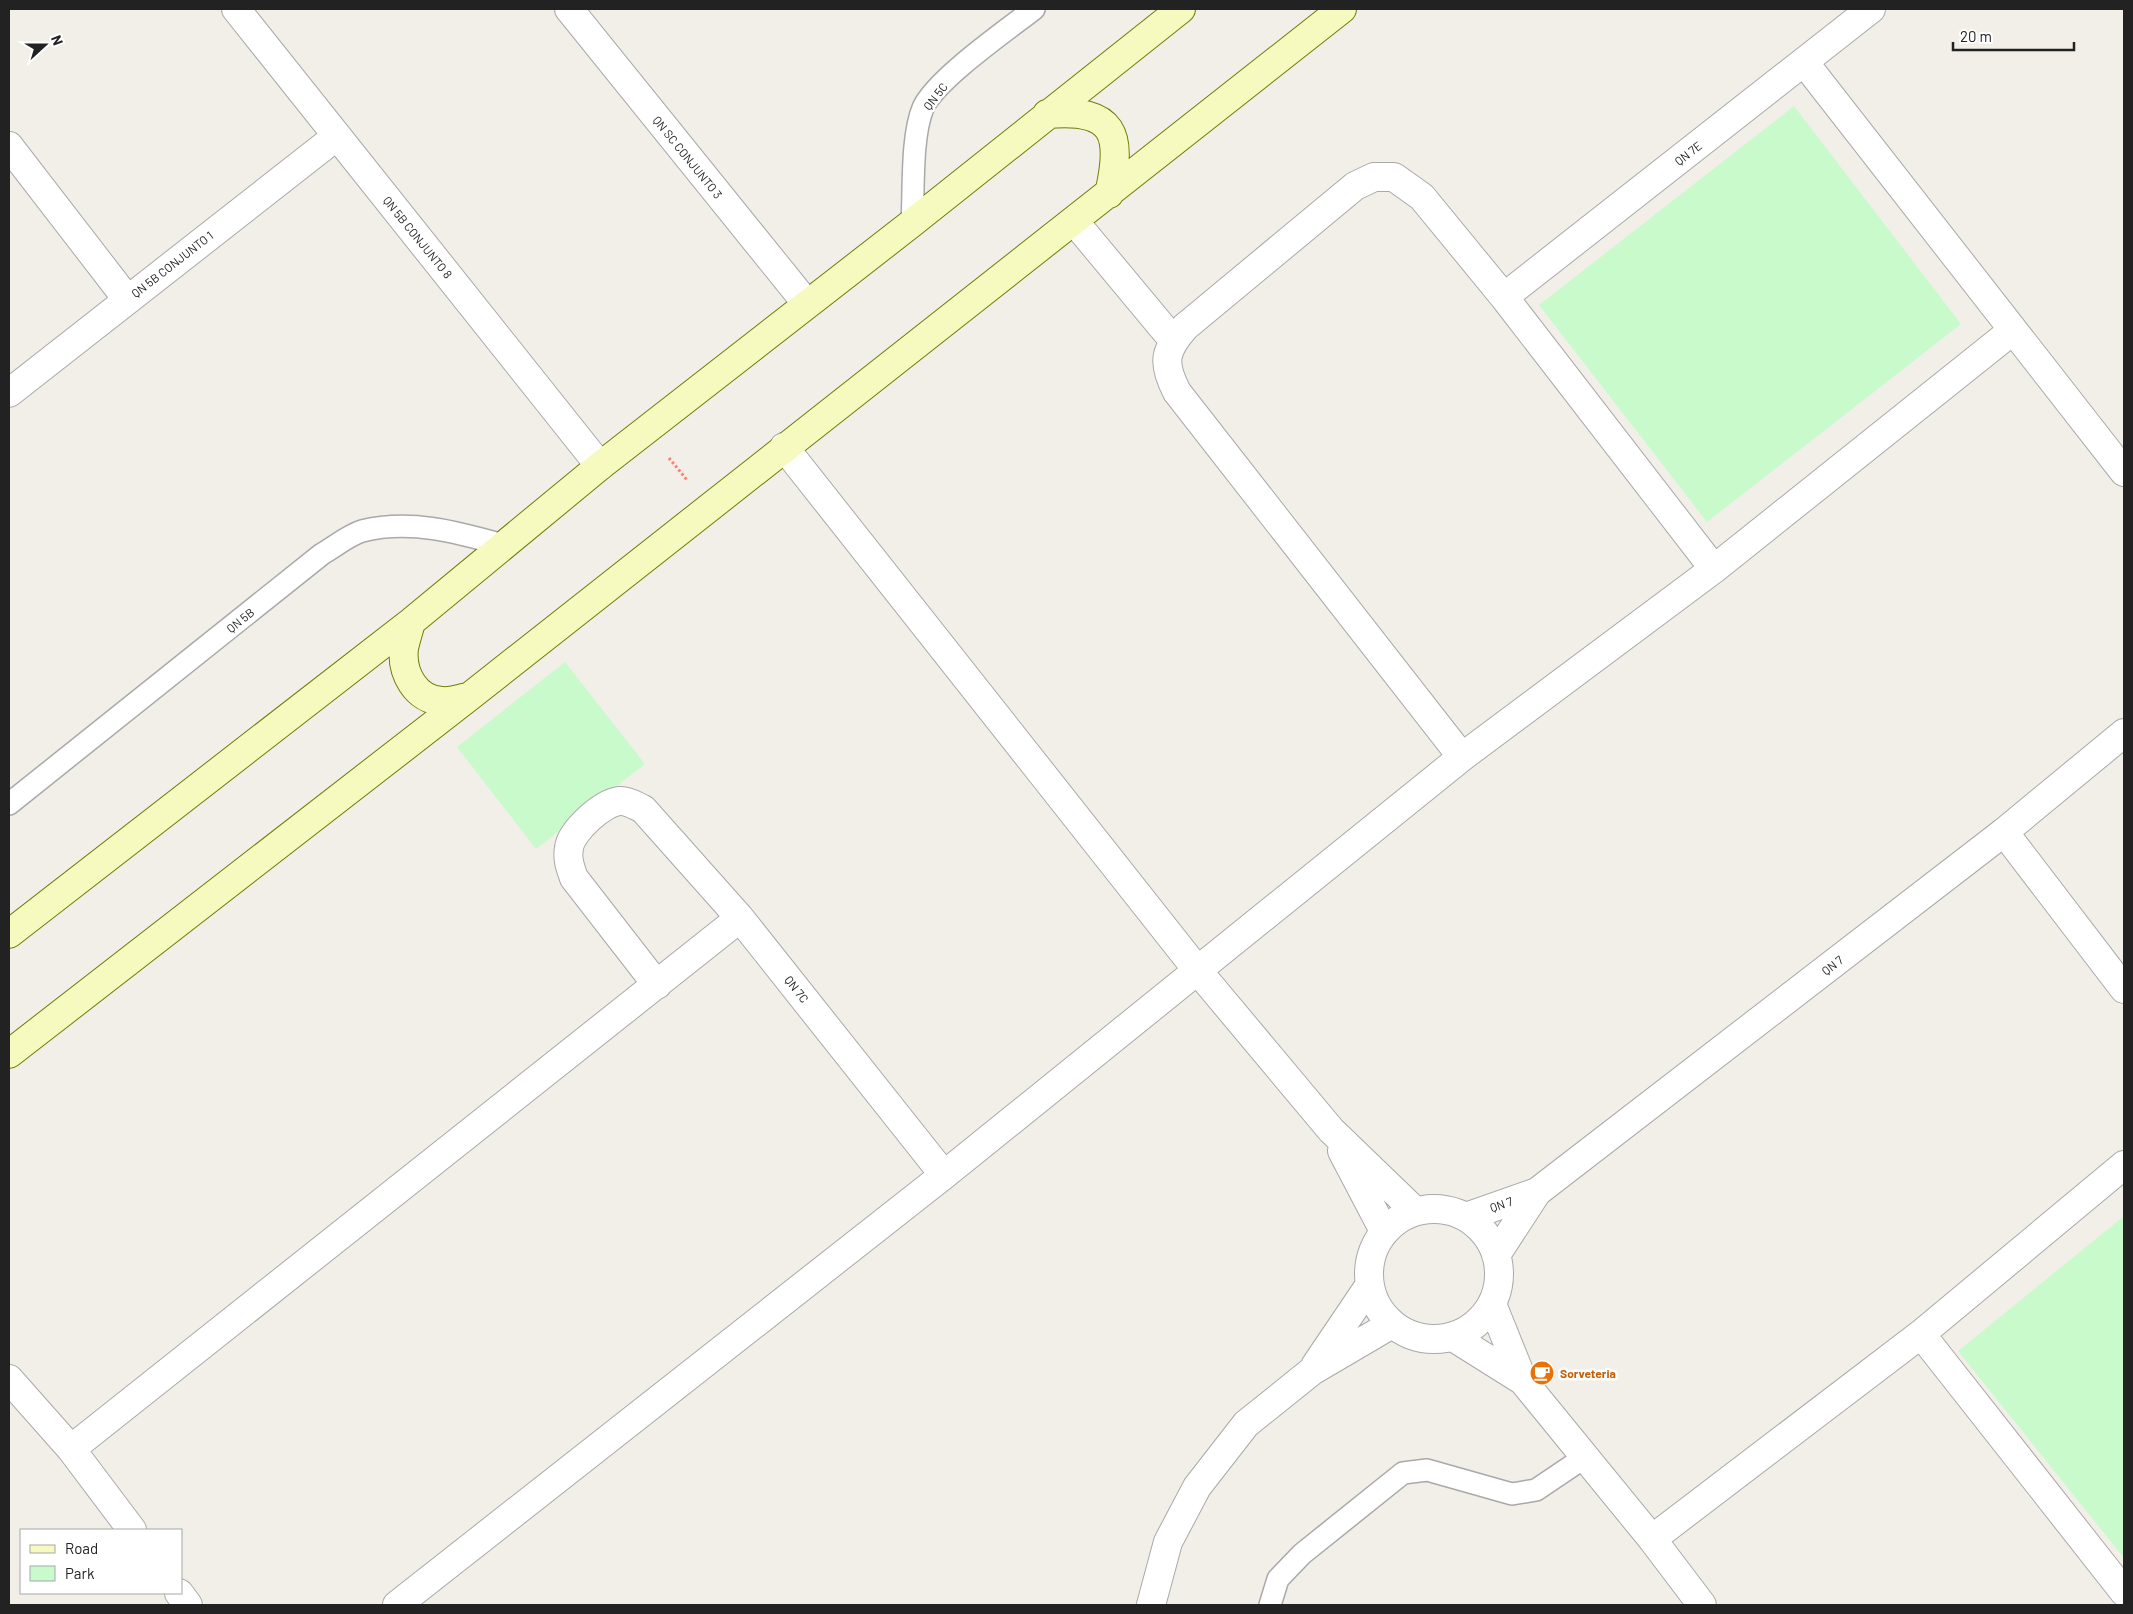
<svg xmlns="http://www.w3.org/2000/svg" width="2133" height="1614" viewBox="0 0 2133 1614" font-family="Barlow,sans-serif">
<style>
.park{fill:#c8facc}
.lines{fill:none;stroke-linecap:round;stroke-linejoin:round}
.service-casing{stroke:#a9a9a9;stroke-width:24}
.minor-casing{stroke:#a9a9a9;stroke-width:30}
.tertiary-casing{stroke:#a9a9a9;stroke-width:30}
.secondary-casing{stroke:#707d05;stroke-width:30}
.path{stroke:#fa8072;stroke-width:3;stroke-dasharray:2.5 2.5;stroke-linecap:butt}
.service{stroke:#fff;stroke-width:21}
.minor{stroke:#fff;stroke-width:28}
.tertiary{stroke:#fff;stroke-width:28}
.secondary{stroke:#f7fabf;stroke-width:28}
.labels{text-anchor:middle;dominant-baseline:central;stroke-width:5;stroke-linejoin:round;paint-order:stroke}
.street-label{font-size:12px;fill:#222;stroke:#fff}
.food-label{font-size:12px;font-weight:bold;fill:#c56008;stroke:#fff;text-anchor:start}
</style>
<rect width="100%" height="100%" fill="#f2efe9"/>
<!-- park -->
<path class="park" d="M 1794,106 L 1961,324 L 1707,522 L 1539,305 Z
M 565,662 L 645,764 L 536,849 L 457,747 Z
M 2124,1216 L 2124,1558 L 1958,1351 Z"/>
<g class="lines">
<defs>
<path id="service" d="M 912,223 C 914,191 911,137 923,108 C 935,80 1007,30 1034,9
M 9,804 L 322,554 C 334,547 349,535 362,531 C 410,519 457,532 503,545
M 1270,1605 L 1278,1579 L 1302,1554 L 1403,1473 L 1427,1470 L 1512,1494 L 1536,1490 L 1585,1457"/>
<path id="minor" d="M 236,9 L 600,466
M 569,9 L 807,304
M 1804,62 L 2124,472
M 9,146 L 127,299
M 1074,221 L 1173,340
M 1504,297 L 1871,9
M 9,393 L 337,136
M 784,447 L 1198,971 L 1331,1130 L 1415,1211
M 1462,757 L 1177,392 C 1162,363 1164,351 1185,327 L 1355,186 L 1374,177 L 1394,177 L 1422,197 L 1504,297 L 1714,569
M 2004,832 L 2124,989
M 657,985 L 574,878 C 570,867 567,859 569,848 C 571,831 604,801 621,801 C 629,801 636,806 643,809 L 740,918 L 944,1175
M 1342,1151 L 1384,1231
M 1492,1304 L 1523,1381 L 1652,1539 L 1702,1605
M 1921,1334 L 2124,1592
M 1453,1337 L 1523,1381
M 9,1379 L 71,1449 L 132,1530
M 71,1449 L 740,918
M 1652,1539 L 1921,1334 L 2124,1165
M 179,1593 L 188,1605
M 397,1605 L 944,1175 L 1462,757 L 1714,569 L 2012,331"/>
<path id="tertiary" d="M1369 1274a65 65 0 1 1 130 0a65 65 0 1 1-130 0Z
M 1466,1217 L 1537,1192 L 2004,832 L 2124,733
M 1496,1255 L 1537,1192
M 1315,1366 L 1369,1286
M 1151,1605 L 1168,1542 L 1197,1487 L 1246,1424 L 1312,1371 L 1392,1324"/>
<path id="secondary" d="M 1047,114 C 1115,108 1123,134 1109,194
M 411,622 C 409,630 406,639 404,648 C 401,673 416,700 442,701 C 451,702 461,698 469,697
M 9,934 L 411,622 L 600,466 L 912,223 L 1181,9
M 9,1054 L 469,697 L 1342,9"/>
</defs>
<!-- service casing -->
<use href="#service" class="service-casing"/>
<!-- minor casing -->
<use href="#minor" class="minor-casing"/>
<!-- tertiary casing -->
<use href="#tertiary" class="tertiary-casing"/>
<!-- secondary casing -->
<use href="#secondary" class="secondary-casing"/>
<!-- path -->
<path class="path" d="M 669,458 L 687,480"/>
<!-- service -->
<use href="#service" class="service"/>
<!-- minor -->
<use href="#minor" class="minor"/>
<!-- tertiary -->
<use href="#tertiary" class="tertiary"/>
<!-- secondary -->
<use href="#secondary" class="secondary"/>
</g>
<!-- icons -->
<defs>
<symbol id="cafe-disc" viewBox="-11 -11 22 22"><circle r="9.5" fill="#e8710a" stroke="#fff"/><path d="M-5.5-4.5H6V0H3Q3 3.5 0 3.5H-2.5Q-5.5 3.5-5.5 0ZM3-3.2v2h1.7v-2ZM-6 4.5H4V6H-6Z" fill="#fff"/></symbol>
</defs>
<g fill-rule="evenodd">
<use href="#cafe-disc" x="1528" y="1359" width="28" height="28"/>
</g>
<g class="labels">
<!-- street labels -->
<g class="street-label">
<text transform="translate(935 96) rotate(-52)">QN 5C</text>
<text transform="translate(1688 153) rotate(-38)">QN 7E</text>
<text transform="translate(688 157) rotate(51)">QN SC CONJUNTO 3</text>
<text transform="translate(418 237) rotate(51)">QN 5B CONJUNTO 8</text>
<text transform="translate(172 264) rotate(-38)">QN 5B CONJUNTO 1</text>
<text transform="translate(240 620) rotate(-39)">QN 5B</text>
<text transform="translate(1832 965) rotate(-38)">QN 7</text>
<text transform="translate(797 989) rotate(52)">QN 7C</text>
<text transform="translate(1501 1204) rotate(-19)">QN 7</text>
</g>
<!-- food labels -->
<g class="food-label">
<text x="1560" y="1373">Sorveteria</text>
</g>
</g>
<!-- border -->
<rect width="2133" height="1614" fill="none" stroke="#222222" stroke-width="20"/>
<!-- legend -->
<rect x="20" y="1529" width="162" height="65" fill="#ffffff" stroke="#a7a7a7"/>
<rect x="30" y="1545" width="25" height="8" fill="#f7fabf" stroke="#a7a7a7"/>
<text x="65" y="1554" font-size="15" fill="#222222">Road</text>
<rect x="30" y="1566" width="25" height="15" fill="#c8facc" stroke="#a7a7a7"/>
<text x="65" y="1579" font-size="15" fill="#222222">Park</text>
<!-- north arrow -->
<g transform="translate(45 45) rotate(69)" stroke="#ffffff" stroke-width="4" paint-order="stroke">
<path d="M0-4L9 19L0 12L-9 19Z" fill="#222222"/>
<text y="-8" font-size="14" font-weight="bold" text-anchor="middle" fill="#222222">N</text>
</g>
<!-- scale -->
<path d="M1953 42v8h121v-8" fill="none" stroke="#222222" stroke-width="2.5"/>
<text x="1960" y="42" font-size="15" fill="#222222" stroke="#ffffff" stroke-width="4" paint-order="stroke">20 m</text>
</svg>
